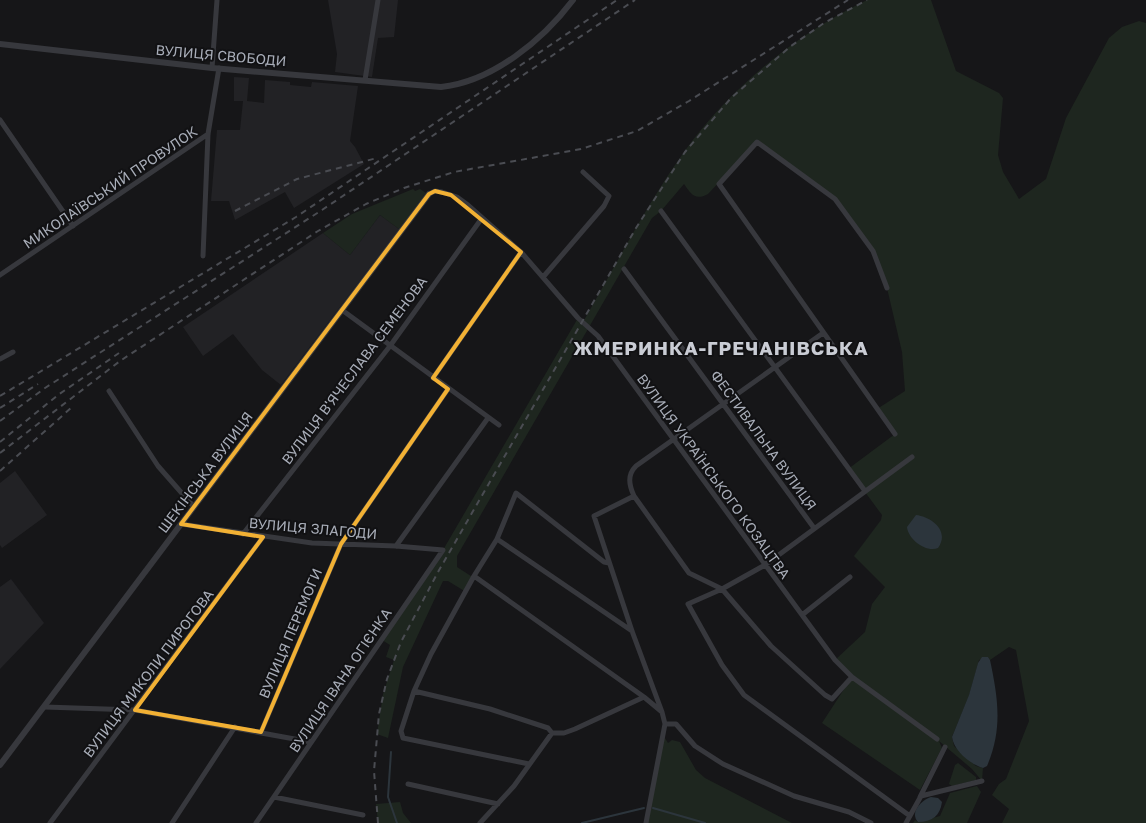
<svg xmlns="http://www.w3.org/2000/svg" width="1146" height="823" viewBox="0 0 1146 823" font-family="'Golos Text',sans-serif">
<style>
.built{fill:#222225}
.green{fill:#1e261f}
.water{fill:#2c353c}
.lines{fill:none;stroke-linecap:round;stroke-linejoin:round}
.stream{stroke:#2c353c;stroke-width:2}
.minor{stroke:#37383d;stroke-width:5}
.tertiary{stroke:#37383d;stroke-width:6}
.rail{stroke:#4a4c52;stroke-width:2;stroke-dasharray:6 5;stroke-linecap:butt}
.marked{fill:none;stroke:#f2b134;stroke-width:4;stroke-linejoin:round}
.labels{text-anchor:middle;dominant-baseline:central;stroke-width:4;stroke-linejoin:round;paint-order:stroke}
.street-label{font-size:14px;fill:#a8adb8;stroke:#111113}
.district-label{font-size:19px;font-weight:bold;letter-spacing:1px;fill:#c9ccd4;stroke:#111113}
</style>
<rect width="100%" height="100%" fill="#161618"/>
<!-- built -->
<path class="built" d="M 328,0 L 398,0 L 394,37 L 378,38 L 372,77 L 335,72 L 337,54 Z
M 234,77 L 249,78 L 247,101 L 264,103 L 265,80 L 290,82 L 290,85 L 311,87 L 312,82 L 358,86 L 350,141 L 355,147 L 364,164 L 294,208 L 285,192 L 235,220 L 229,201 L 211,201 L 217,130 L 240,130 L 243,101 L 234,101 Z
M 380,215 L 399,229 L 281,385 L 262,370 L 233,334 L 203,356 L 183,327 L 323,233 L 350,255 Z
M 15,471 L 47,515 L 2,548 L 0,545 L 0,483 Z
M 11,579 L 44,623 L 0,669 L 0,587 Z"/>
<!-- green -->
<path class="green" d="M 867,0 L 931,0 L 956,71 L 999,93 L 1003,98 L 998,155 L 1003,172 L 1019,199 L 1046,179 L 1066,118 L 1109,38 L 1122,27 L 1139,21 L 1146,23 L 1146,823 L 1002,823 L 1009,809 L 992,795 L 999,784 L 1006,779 L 1029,721 L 1016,650 L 1009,647 L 990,660 L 988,657 L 979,660 L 969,696 L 952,737 L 954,746 L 976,766 L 983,768 L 982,781 L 972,769 L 939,741 L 942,748 L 920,790 L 822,723 L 852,677 L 835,660 L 865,632 L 872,604 L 885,587 L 854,556 L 881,520 L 882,515 L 848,469 L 895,434 L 877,409 L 905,391 L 902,352 L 887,288 L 878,261 L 835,199 L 757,142 L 708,194 C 695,201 691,194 684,184 L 661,211 L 652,218 L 457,556 L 457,567 L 474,578 L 466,592 L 448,581 L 443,581 L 403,667 L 388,738 L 377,734 L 383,694 L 394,660 L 386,657 L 390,645 L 382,640 L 443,550 L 578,318 L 583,322 C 616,265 646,205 684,152 C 730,88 796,34 867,0 Z
M 413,189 L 415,191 L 420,189 L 426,193 L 399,229 L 380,215 L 350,255 L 323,233 L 352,214 Z
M 663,735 L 668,743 L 672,740 L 680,742 L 696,770 L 705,778 L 792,823 L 646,823 Z
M 958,763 L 976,777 L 976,780 L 952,786 L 949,784 L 955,765 Z
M 977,786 L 981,792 L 967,823 L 913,823 L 915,820 L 918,822 L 940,816 L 950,793 Z
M 400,802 L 403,813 L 411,823 L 378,823 L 376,804 Z"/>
<!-- water -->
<path class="water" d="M 916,515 C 932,517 950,531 938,548 C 926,553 908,539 907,527 Z
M 982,657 L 988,657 L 990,660 C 998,698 1003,729 987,766 L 983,768 C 970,764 954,751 952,737 L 969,695 L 978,663 Z
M 931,797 L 938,798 L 942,802 C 940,816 932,822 918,822 C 909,812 922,800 931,797 Z"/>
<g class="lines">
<!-- stream -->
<path class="stream" d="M 391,752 L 388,797 L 397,823
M 653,808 L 705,823
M 582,823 L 644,808"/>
<!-- minor -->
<path class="minor" d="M 212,68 L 217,0
M 365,80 L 378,0
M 0,120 L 73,226
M 429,194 L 435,191 L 442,192 L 457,197 L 468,205 L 521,252 L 578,318 L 598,336 L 835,660 L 852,677 L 937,739
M 661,211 L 865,491
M 203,256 L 208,134 L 219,68
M 624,269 L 814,528
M 0,275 L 208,134
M 544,276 L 604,206 L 609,196 L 583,172
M 887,288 L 873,251 L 835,199 L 757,142 L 719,184 L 895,434
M 342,310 L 499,425
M 823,333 L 636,466 C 627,475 629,485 634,496 L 689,573 L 722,589 L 771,646 L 825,695 L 832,699 L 852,677
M 0,359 L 13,352
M 433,378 L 521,252
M 109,391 L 158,466 L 194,507
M 634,496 L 594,516 L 632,631 L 662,712
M 181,524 L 312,543 L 396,546 L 443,550 L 256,823
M 243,534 L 390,346 L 482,218
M 497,539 L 516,493 L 604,562 L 609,563
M 396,546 L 488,418
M 474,576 L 431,654 L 414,691 L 490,709 L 548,728 L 552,733
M 802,615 L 850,577
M 632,631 L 497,539 L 474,576 L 644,697
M 414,691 L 401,731 L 403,738 L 529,764
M 45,707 L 135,710 L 311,742
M 261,732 L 341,544 L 448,389
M 408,784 L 498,804
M 274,797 L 363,815
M 920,797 L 945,747
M 910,816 L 744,695 L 722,665 L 688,604 L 722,589 L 765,565 L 912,457
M 50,823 L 263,537
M 172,823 L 235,727
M 480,823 L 514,786 L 552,733 L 564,733 L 575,729 L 644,697 L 662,712 L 665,724
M 646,823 L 665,724 L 676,724 L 695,746 L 723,764 L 794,796 L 849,812 L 871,823
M 906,823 L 921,796 L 982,781"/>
<!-- tertiary -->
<path class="tertiary" d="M 0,44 L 212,68 L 441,87 C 492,82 543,40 573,0
M 0,765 L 429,194"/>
<!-- rail -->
<path class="rail" d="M 235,211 L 297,179 L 377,158
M 0,396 L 296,217 L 617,0
M 0,408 L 38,384
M 0,421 L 45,388 L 322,210 L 635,0
M 0,442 L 58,395 L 119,353
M 0,453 L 120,361 L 318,231 L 366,204 L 404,188 L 454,172 L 581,149 L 637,131 L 689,101 L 848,0
M 0,471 L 71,408
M 378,823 L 374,771 L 379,714 L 387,679 L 401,642 L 438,572 L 636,228 L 685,152 L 731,98 L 791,46 L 824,23 L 867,0"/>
</g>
<!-- marked area -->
<path class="marked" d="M 435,191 L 451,195 L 521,252 L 433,378 L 448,389 L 341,544 L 261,732 L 135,710 L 263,537 L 181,524 L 429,194 Z"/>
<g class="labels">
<!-- street labels -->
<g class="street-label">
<text transform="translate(221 55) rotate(5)">ВУЛИЦЯ СВОБОДИ</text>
<text transform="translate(110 187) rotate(-34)">МИКОЛАЇВСЬКИЙ ПРОВУЛОК</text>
<text transform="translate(354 370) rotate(-53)">ВУЛИЦЯ В'ЯЧЕСЛАВА СЕМЕНОВА</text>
<text transform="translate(764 440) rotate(54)">ФЕСТИВАЛЬНА ВУЛИЦЯ</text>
<text transform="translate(205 472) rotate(-53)">ШЕКІНСЬКА ВУЛИЦЯ</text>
<text transform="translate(714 476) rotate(54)">ВУЛИЦЯ УКРАЇНСЬКОГО КОЗАЦТВА</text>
<text transform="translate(313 528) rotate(5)">ВУЛИЦЯ ЗЛАГОДИ</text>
<text transform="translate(290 633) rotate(-67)">ВУЛИЦЯ ПЕРЕМОГИ</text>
<text transform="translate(148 673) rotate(-53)">ВУЛИЦЯ МИКОЛИ ПИРОГОВА</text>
<text transform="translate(340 680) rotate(-56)">ВУЛИЦЯ ІВАНА ОГІЄНКА</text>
</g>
<!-- district labels -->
<g class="district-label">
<text x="721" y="347">ЖМЕРИНКА-ГРЕЧАНІВСЬКА</text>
</g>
</g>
</svg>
